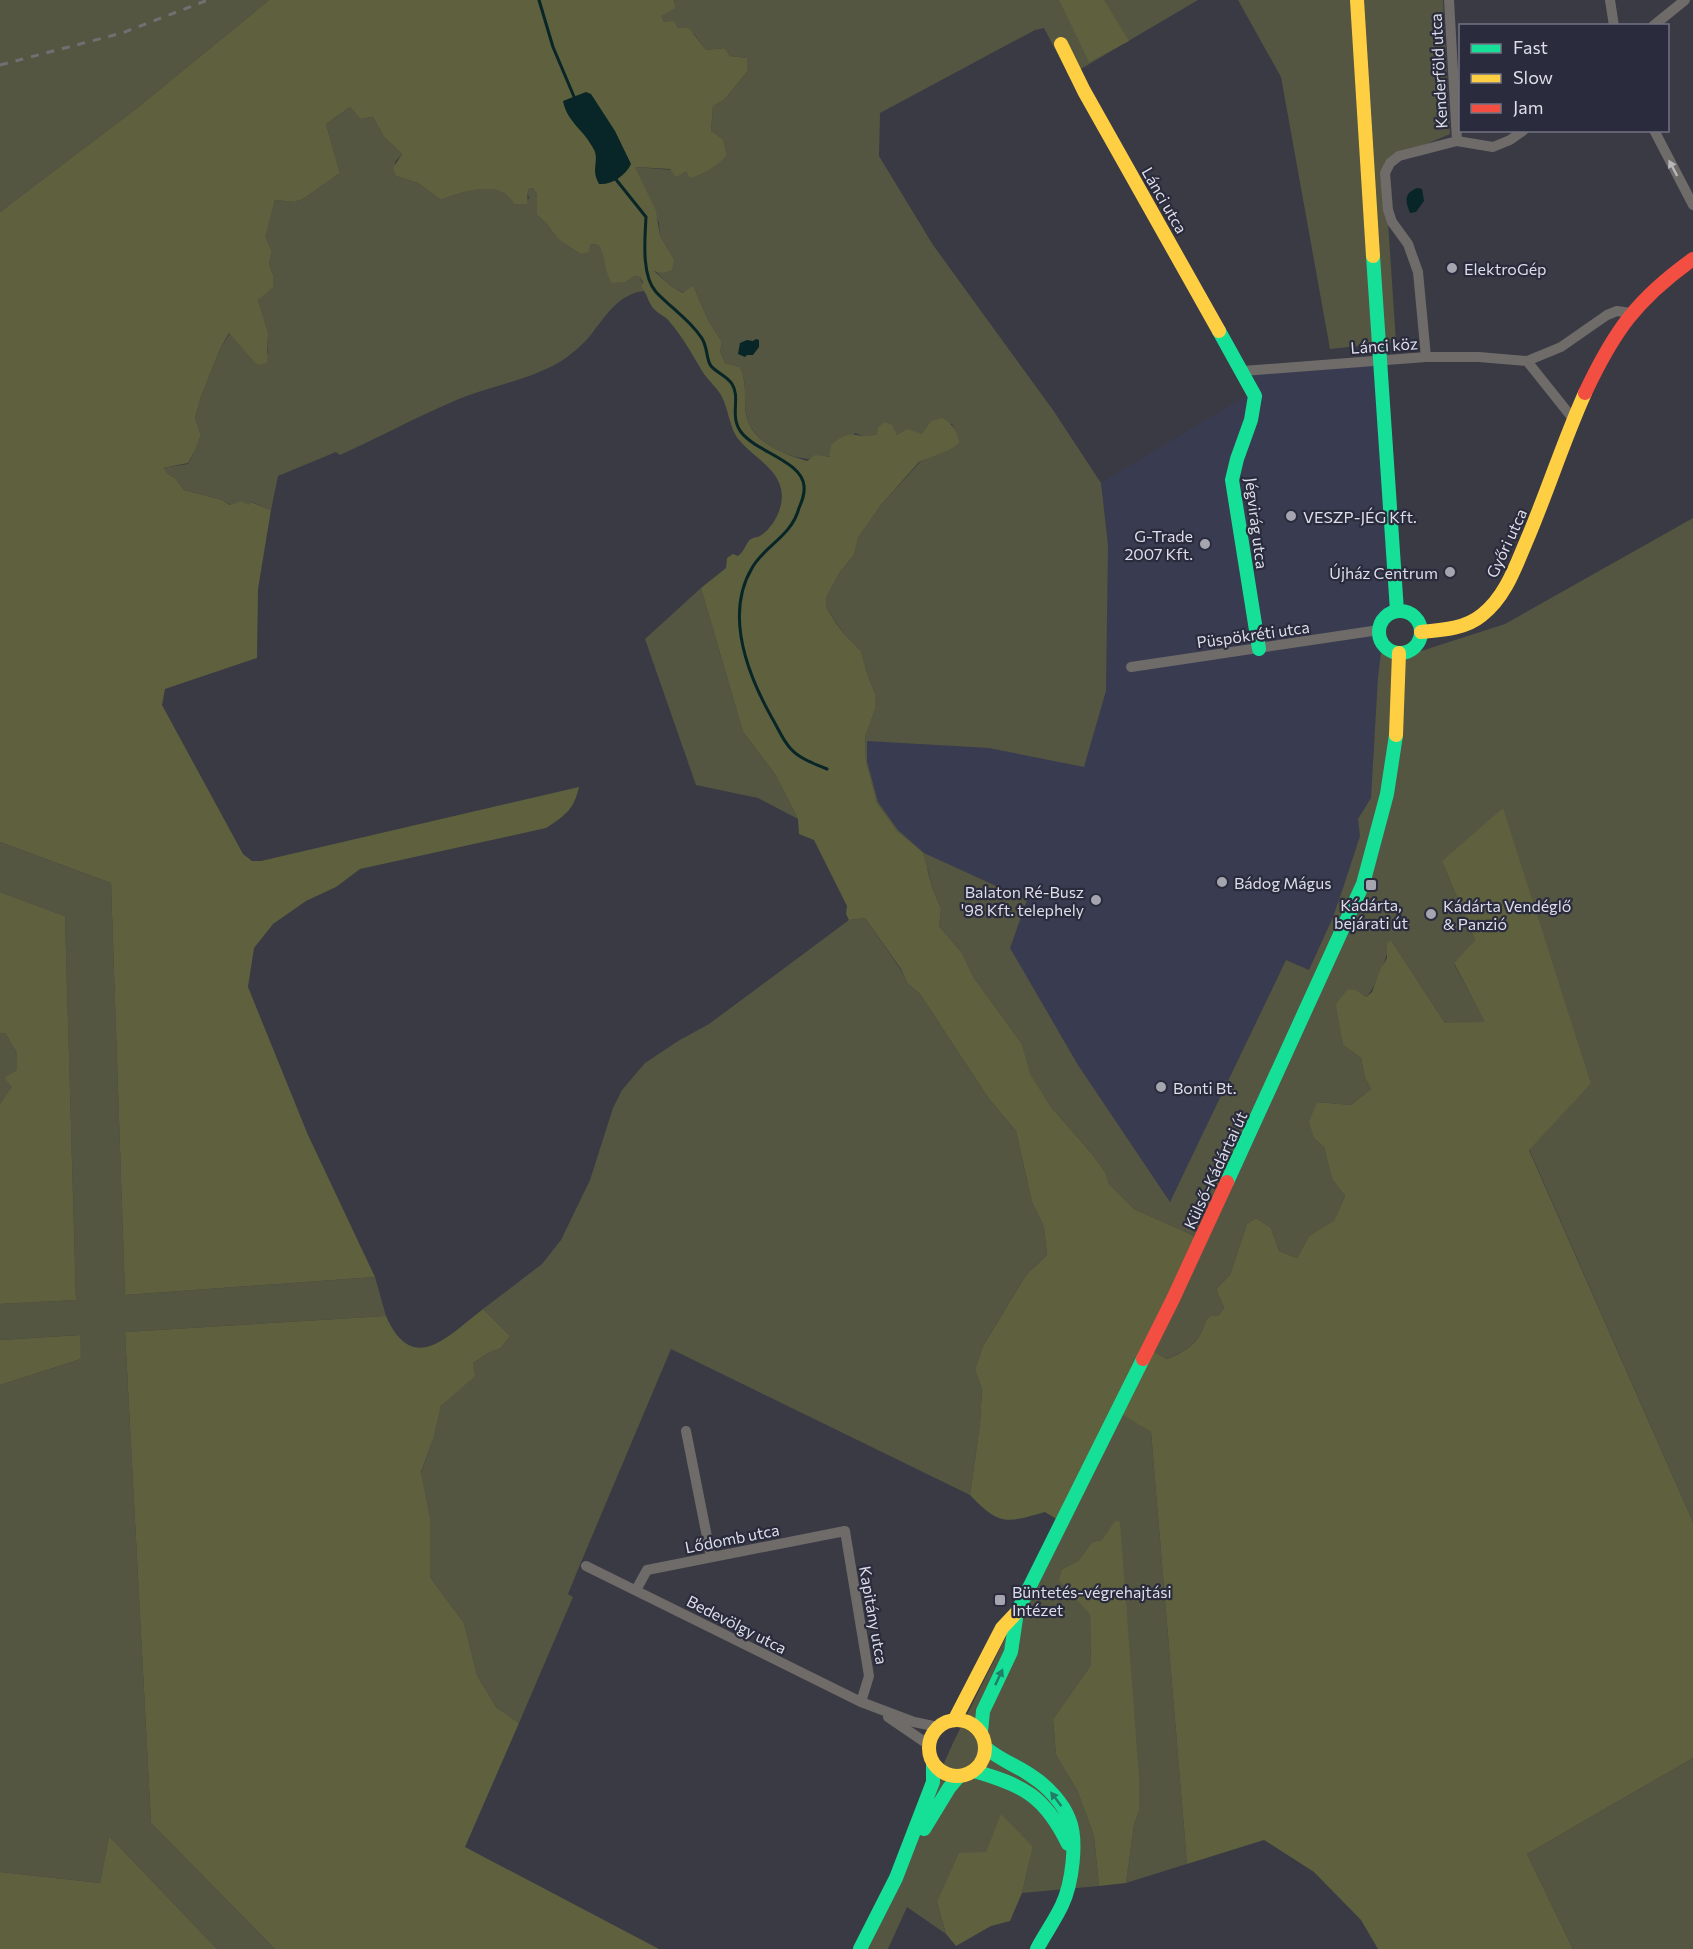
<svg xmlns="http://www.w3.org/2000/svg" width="1693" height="1949" viewBox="0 0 1693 1949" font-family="Commissioner,sans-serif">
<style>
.built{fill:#393c51}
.green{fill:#545641}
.forest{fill:#5e603e}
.water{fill:#082527}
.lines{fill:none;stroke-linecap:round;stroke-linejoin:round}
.stream{stroke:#082527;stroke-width:3}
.street{stroke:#6f6b69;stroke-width:10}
.fast{stroke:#16e098;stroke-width:14}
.slow{stroke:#ffcf43;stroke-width:14}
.jam{stroke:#f24e42;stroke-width:14}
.rail{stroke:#707073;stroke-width:3;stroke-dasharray:8 8;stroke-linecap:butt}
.oneway{fill:#b6b6bc}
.oneway2{fill:#217d66}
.poi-dot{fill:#a4a5af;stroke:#2a2c3d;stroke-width:2}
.labels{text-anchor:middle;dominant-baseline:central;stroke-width:4.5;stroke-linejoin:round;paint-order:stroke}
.street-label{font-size:16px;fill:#dddee9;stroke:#2a2c3d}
.poi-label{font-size:16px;fill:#dddee9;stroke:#2a2c3d;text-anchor:start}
</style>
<rect width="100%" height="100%" fill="#393a44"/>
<!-- built -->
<path class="built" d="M 1378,362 L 1389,613 L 1384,617 L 1378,630 L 1379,638 L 1382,645 L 1378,677 L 1371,798 L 1358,819 L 1360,836 L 1345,882 L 1333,917 L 1309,970 L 1286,960 L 1170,1202 L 1078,1065 L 1009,948 L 1027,900 L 924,853 L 898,830 L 878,802 L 867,761 L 867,741 L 989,748 L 1084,767 L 1106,691 L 1108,545 L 1101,483 L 1251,393 L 1244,372 Z"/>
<!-- green -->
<path class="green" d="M 0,0 L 269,0 L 137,108 L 0,212 Z
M 674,0 L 1198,0 L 1069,76 L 1044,28 L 1035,30 L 880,113 L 879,156 L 933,245 L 1053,410 L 1101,483 L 1108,545 L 1106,691 L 1084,767 L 989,748 L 867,741 L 867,761 L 878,802 L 898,830 L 924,853 L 1027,900 L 1010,948 L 1078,1065 L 1170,1202 L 1286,960 L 1309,970 L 1333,917 L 1345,882 L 1360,836 L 1358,819 L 1371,798 L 1378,677 L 1382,645 L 1393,653 L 1418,652 L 1505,624 L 1693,518 L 1693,1522 L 1529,1149 L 1591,1084 L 1442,861 L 1475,940 L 1454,964 L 1486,1023 L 1445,1023 L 1391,940 C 1387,955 1377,987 1366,997 L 1358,991 L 1341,1028 L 1343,1045 L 1361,1058 L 1365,1078 L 1371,1089 L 1351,1105 L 1318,1102 L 1314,1138 L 1324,1147 L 1332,1179 L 1345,1196 L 1334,1222 L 1309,1236 L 1297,1258 L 1279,1251 L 1271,1228 L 1256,1218 L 1247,1224 L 1230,1275 L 1216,1289 L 1224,1308 L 1218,1316 L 1210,1316 C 1204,1321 1205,1326 1201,1333 C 1194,1347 1181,1352 1167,1359 L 1149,1349 L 1200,1240 L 1188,1233 L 1134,1209 L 1109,1184 L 1105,1172 L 1092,1154 L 1051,1107 L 1029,1074 L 1022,1044 L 974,978 L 962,953 L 939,926 L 941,909 L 932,887 L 928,870 L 909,842 L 897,831 L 877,803 L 866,761 L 865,737 L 875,710 L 875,694 L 867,673 L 861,651 L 844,634 L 827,609 L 826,598 L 840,572 L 854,555 L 858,538 L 881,505 L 920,462 L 960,443 L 952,424 L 931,421 L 922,435 L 878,434 L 866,437 L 855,433 C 847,440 837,454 827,457 C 801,466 753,445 747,417 C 742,399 749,387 740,367 L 725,363 L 720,351 L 722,342 L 708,320 L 693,285 L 684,293 L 671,286 L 653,269 L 662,273 L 674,259 L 660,236 L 659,223 L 635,167 L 686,171 L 711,168 L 727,154 L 723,139 L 711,131 L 713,106 L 724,100 L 747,72 L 747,58 L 730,56 L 725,48 L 706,50 L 694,34 L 664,22 L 661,16 L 675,1 Z
M 1238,0 L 1443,0 L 1450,134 L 1384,162 L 1396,342 L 1330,349 L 1281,77 Z
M 350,107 L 360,119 L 373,117 L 384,137 L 402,154 L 395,162 L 396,176 L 418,183 L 441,200 C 463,192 493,180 512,199 L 529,199 L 527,189 L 533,188 L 537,195 L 537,215 L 546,223 L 558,239 L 580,254 L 590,249 L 591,244 L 598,245 L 626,282 L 634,276 L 640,277 L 645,291 C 620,293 607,314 593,332 C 585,343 574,352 563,360 C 529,381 488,386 452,402 C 414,418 378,438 340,455 L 336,452 L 278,476 L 271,510 L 252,502 L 248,505 L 231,505 L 222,500 L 184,490 L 175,478 L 168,474 L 162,468 L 188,464 L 195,451 L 201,435 L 195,418 L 201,397 L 220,349 L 230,333 L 254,362 L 268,353 L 268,332 L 258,300 L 265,293 L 273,275 L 269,264 L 272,252 L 264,237 L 275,200 L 294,202 L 303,199 L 340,173 L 326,124 Z
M 701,588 L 743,732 L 775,774 L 798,819 L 758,798 L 696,785 L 645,639 Z
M 0,842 L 111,883 L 125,1295 L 375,1277 L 386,1316 L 125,1332 L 151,1823 L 275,1949 L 217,1949 L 109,1836 L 100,1883 L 0,1872 L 0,1385 L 81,1359 L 79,1335 L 0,1340 L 0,1304 L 76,1300 L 65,916 L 0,892 Z
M 865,918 L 901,970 L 907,983 L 920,994 L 989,1099 L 1016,1131 L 1032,1202 L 1044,1227 L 1047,1255 L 1026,1275 L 983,1346 L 975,1370 L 982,1389 L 980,1424 L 970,1495 L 671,1349 L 579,1567 L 568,1594 L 573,1597 L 519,1723 L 496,1707 L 477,1675 L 464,1623 L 430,1577 L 430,1517 L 421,1473 L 434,1437 L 441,1406 L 454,1393 L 473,1363 L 488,1353 L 501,1348 L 510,1336 L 483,1309 L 542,1264 L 561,1240 L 590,1180 L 613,1108 L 622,1090 L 645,1063 L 678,1041 L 709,1024 L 849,920 Z
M 0,1033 L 5,1033 L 17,1053 L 17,1071 L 4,1078 L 13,1087 L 0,1104 Z
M 1118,1411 L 1151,1432 L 1187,1864 L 1126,1883 L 1134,1825 L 1139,1811 L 1102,1540 L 1092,1542 L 1078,1561 L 1062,1569 L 1090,1613 L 1091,1665 L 1053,1719 L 1056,1755 L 1077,1790 L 1094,1836 L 1099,1886 L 1022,1893 L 1033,1847 L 986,1852 L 937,1902 L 946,1934 L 907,1907 L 888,1949 L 861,1949 L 953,1743 Z
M 1693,1758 L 1693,1949 L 1573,1949 L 1527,1854 Z"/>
<!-- forest -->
<path class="forest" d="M 269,0 L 674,0 L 675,8 L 661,16 L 664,22 L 673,21 L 678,28 L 689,28 L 706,50 L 725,48 L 730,56 L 747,58 L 747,72 L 724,100 L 713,106 L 711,131 L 723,139 L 727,154 C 721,164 702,175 690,178 L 686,171 L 676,177 L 670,169 L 635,167 L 656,211 L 660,236 L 674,259 L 672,270 L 662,273 L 654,271 L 671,286 L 683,293 L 693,285 L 708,320 L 722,342 L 720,351 L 725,363 L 740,367 C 749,387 742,401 747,418 C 754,443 784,454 807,461 L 815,455 L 829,457 L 831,445 C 854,425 855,441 877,434 L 878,427 L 885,422 L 892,425 L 897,435 L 907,429 L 922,434 L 931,421 L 942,418 C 954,424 956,431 960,443 L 949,450 L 919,462 L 881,505 L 858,538 L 854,555 L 840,572 L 826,598 L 827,609 L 836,623 L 844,634 L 861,651 L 867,673 L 875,694 L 875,710 L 865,737 L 866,761 L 877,803 L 897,831 L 923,853 L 932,887 L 941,909 L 939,926 L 962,953 L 974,978 L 1022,1044 L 1030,1074 L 1051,1107 L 1092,1154 L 1105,1172 L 1109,1184 L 1134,1209 L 1188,1233 L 1200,1240 L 1149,1349 L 1167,1359 C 1181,1353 1194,1347 1201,1333 C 1205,1326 1204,1321 1210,1316 L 1218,1316 L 1224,1308 L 1216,1289 L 1230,1275 L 1247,1224 L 1256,1218 L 1271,1228 L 1279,1251 L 1297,1258 L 1309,1236 L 1334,1221 L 1345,1196 L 1332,1179 L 1324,1147 L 1314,1138 L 1309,1122 L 1317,1102 L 1351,1105 L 1371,1089 L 1365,1078 L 1361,1058 L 1343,1045 L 1336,1004 L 1348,989 L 1358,991 L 1366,997 L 1372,992 L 1380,970 L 1387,958 L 1387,943 L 1391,940 L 1445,1023 L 1485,1022 L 1454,963 L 1475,940 L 1442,861 L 1503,808 L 1591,1084 L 1529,1150 L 1693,1522 L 1693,1758 L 1527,1854 L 1573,1949 L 1378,1949 L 1361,1920 L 1314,1872 L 1264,1840 L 1187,1864 L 1151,1432 L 1118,1412 L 1063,1523 L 1045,1512 C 1007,1523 999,1526 970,1495 L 980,1424 L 982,1389 L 975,1370 L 983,1346 L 1026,1275 L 1047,1255 L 1044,1227 L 1032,1202 L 1016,1131 L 989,1099 L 920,994 L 907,983 L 901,969 L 865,918 L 849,920 L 846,914 L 847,906 L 814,840 L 799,834 L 798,819 L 775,774 L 743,732 L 701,588 L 726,568 L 727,558 L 733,554 L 738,556 C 744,551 744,548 748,542 C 751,537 756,538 760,536 C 774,527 785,506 781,489 C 777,468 752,456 740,441 C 729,429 729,409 721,395 C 716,387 709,381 704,374 C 693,356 683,337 669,321 C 665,316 659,314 655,310 C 648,304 648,294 641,287 L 643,282 L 640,277 L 634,276 L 626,282 L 612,283 C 603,270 607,256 598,245 L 591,244 L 589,252 L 580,254 L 558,239 L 546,223 L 537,215 L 537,195 L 533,188 L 528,189 L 527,204 L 514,204 C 501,178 461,192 441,200 L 418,183 L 396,176 L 393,168 L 402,154 L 384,137 L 373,117 L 360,119 L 350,107 L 326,124 L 340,173 L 303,199 L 294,202 L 275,200 L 265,237 L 272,252 L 269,264 L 273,275 L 273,287 L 258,300 L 268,332 L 267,363 L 258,365 L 254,362 L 229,333 L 220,349 L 201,397 L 195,418 L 201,435 L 195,451 L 188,463 L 163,468 L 168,474 L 175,478 L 184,490 L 222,500 L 230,505 L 242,501 L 248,505 L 251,502 L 271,510 L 258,589 L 257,658 L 165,689 L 162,705 L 243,854 L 252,861 L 261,861 L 579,787 C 574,809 566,815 546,828 L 360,869 L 336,887 L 306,901 L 273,924 L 254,948 L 248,987 L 308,1135 L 375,1277 L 125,1295 L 111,883 L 0,842 L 0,212 L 137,108 Z
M 1059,0 L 1104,0 L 1129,41 L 1089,62 Z
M 0,892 L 65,916 L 76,1300 L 0,1304 L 0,1104 L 12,1087 L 4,1078 L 17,1070 L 17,1053 L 5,1033 L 0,1033 Z
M 483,1309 L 510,1336 L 501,1348 L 488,1353 L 473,1363 L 475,1376 L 441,1406 L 434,1437 L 421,1472 L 430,1517 L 430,1577 L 464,1623 L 477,1675 L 496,1707 L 519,1723 L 465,1847 L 659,1949 L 275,1949 L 151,1823 L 125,1332 L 386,1316 C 413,1377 448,1336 483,1309 Z
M 80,1335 L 81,1359 L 0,1385 L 0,1340 Z
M 1115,1521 L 1120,1522 L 1139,1777 L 1139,1811 L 1134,1825 L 1126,1883 L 1099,1886 L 1094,1836 L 1077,1790 L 1056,1755 L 1053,1719 L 1091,1665 L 1090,1614 L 1059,1580 L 1062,1569 L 1078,1561 L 1092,1542 L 1102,1540 Z
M 1001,1814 L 1033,1847 L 1022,1893 L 1010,1921 L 991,1926 L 956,1946 L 946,1934 L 937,1902 L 959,1853 L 986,1852 Z
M 109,1836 L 217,1949 L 0,1949 L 0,1872 L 100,1883 Z"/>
<!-- water -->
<path class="water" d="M 586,92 L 591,94 L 615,131 L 631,164 C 625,176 612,185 599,184 C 597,180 595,176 595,171 C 595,163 598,155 593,148 C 584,130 567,122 563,101 Z
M 1417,188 L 1422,189 L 1424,201 L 1416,212 L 1410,213 C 1405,201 1404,193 1417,188 Z
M 756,339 L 759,340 L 759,347 L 753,355 L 747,355 L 745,357 L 738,354 L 740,343 L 747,340 L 753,341 Z"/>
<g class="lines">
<!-- stream -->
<path class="stream" d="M 539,0 L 553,47 L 575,99
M 614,177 L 646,217 C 645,238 641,275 656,292 C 671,308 689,319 701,337 C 708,346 706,360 711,366 C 717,373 727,376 732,384 C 741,398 729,416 741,432 C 756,452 802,461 804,486 C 805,494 802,501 799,508 C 791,537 765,545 752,568 C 724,615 748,675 772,718 C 778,728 783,741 791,749 C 800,759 815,764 827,769"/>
<!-- street -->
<path class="street" d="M 1449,0 L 1457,141
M 1610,0 L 1614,26
M 1653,26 L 1685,0
M 1654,130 L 1693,205
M 1426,357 L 1418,272 L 1408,244 L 1392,222 L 1388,210 L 1385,173 L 1390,163 L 1399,156 L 1457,141 L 1493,147 L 1510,140 L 1524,130
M 1527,361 L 1574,420
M 1243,371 L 1426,357 L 1479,357 L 1527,361 L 1561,347 L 1607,315 L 1617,311 L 1631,313
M 1131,667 L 1379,630
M 686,1431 L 711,1557
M 586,1566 L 861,1702 L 914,1722 L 938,1727
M 636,1590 L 647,1570 L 845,1531 L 869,1676 L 861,1702
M 888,1717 L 929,1745"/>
<!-- fast -->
<path class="fast" d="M 1373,256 L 1397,611
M 1219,331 L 1255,396 L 1251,420 L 1237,459 L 1232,480 L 1259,649
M1379 632a21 21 0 1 1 42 0a21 21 0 1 1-42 0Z
M 1227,1182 L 1363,884 L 1387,794 L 1396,735
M 981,1732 L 983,1711 L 1011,1652 L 1017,1612 L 1143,1359
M 986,1748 C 1000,1760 1018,1766 1033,1777 C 1047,1786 1063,1803 1069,1819 C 1078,1840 1072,1884 1062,1905 C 1055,1920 1045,1934 1037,1949
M 974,1771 C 1023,1785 1045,1796 1068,1844
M 924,1829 L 949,1788 L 959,1776
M 860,1949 L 896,1878 L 933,1782 L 933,1763"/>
<!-- slow -->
<path class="slow" d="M 1357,0 L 1373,256
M 1061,44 L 1084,91 L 1219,331
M 1421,632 C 1442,630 1465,629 1482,615 C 1505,597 1515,568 1526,542 C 1547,493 1563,442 1585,393
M 1396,735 L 1399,653
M 955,1719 L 1002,1628 L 1017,1612
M929 1748a28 28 0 1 1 56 0a28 28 0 1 1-56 0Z"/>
<!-- jam -->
<path class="jam" d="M 1585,393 C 1614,331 1637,299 1693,259
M 1143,1359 L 1173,1299 L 1227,1182"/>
<!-- rail -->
<path class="rail" d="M 0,65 L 122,33 L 208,0"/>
</g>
<!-- one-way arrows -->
<defs><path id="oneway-solid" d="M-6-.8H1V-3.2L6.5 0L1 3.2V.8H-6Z" transform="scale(1.5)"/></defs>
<use class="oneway" href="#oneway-solid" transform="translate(1673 168) rotate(-118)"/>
<g class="oneway2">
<use href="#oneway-solid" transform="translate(999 1677) rotate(-65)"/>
<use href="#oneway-solid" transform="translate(1056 1799) rotate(-127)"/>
</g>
<!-- markers -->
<g class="poi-dot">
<circle cx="1452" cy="268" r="6"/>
<circle cx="1291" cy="516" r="6"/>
<circle cx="1205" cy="544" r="6"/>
<circle cx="1450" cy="572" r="6"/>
<circle cx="1222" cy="882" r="6"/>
<rect x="1365" y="879" width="12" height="12" rx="3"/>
<circle cx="1096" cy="900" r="6"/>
<circle cx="1431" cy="914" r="6"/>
<circle cx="1161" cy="1087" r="6"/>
<rect x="994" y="1594" width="12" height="12" rx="3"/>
</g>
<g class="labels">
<!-- street labels -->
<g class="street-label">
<text transform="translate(1438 71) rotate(-93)">Kenderföld utca</text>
<text transform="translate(1165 200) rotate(60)">Lánci utca</text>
<text transform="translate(1384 345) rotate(-4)">Lánci köz</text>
<text transform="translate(1257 523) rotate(83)">Jégvirág utca</text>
<text transform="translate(1506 543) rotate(-65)">Győri utca</text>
<text transform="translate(1253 634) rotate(-8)">Püspökréti utca</text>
<text transform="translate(1215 1170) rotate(-65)">Külső-Kádártai út</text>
<text transform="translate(732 1538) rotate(-11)">Lődomb utca</text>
<text transform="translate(874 1615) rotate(80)">Kapitány utca</text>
<text transform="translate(737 1624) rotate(27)">Bedevölgy utca</text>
</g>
<!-- poi labels -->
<g class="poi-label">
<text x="1464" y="268">ElektroGép</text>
<text x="1303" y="516">VESZP-JÉG Kft.</text>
<text x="1193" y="535" text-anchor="end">G-Trade<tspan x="1193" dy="18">2007 Kft.</tspan></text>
<text x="1438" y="572" text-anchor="end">Újház Centrum</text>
<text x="1234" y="882">Bádog Mágus</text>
<text x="1084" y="891" text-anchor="end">Balaton Ré-Busz<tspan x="1084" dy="18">'98 Kft. telephely</tspan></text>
<text x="1371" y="904" text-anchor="middle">Kádárta,<tspan x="1371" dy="18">bejárati út</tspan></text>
<text x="1443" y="905">Kádárta Vendéglő<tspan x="1443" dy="18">&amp; Panzió</tspan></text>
<text x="1173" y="1087">Bonti Bt.</text>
<text x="1012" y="1591">Büntetés-végrehajtási<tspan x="1012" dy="18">Intézet</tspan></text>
</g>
</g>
<!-- legend -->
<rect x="1459" y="24" width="210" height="108" fill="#2a2c3d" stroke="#727382" stroke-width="1.5"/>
<rect x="1471" y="44" width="30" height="9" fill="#16e098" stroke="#727382" stroke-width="1.5"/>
<text x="1513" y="54" font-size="18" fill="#dddee9">Fast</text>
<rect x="1471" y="74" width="30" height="9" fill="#ffcf43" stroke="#727382" stroke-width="1.5"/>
<text x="1513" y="84" font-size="18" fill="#dddee9">Slow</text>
<rect x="1471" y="104" width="30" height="9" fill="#f24e42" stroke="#727382" stroke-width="1.5"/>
<text x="1513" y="114" font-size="18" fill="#dddee9">Jam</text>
</svg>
